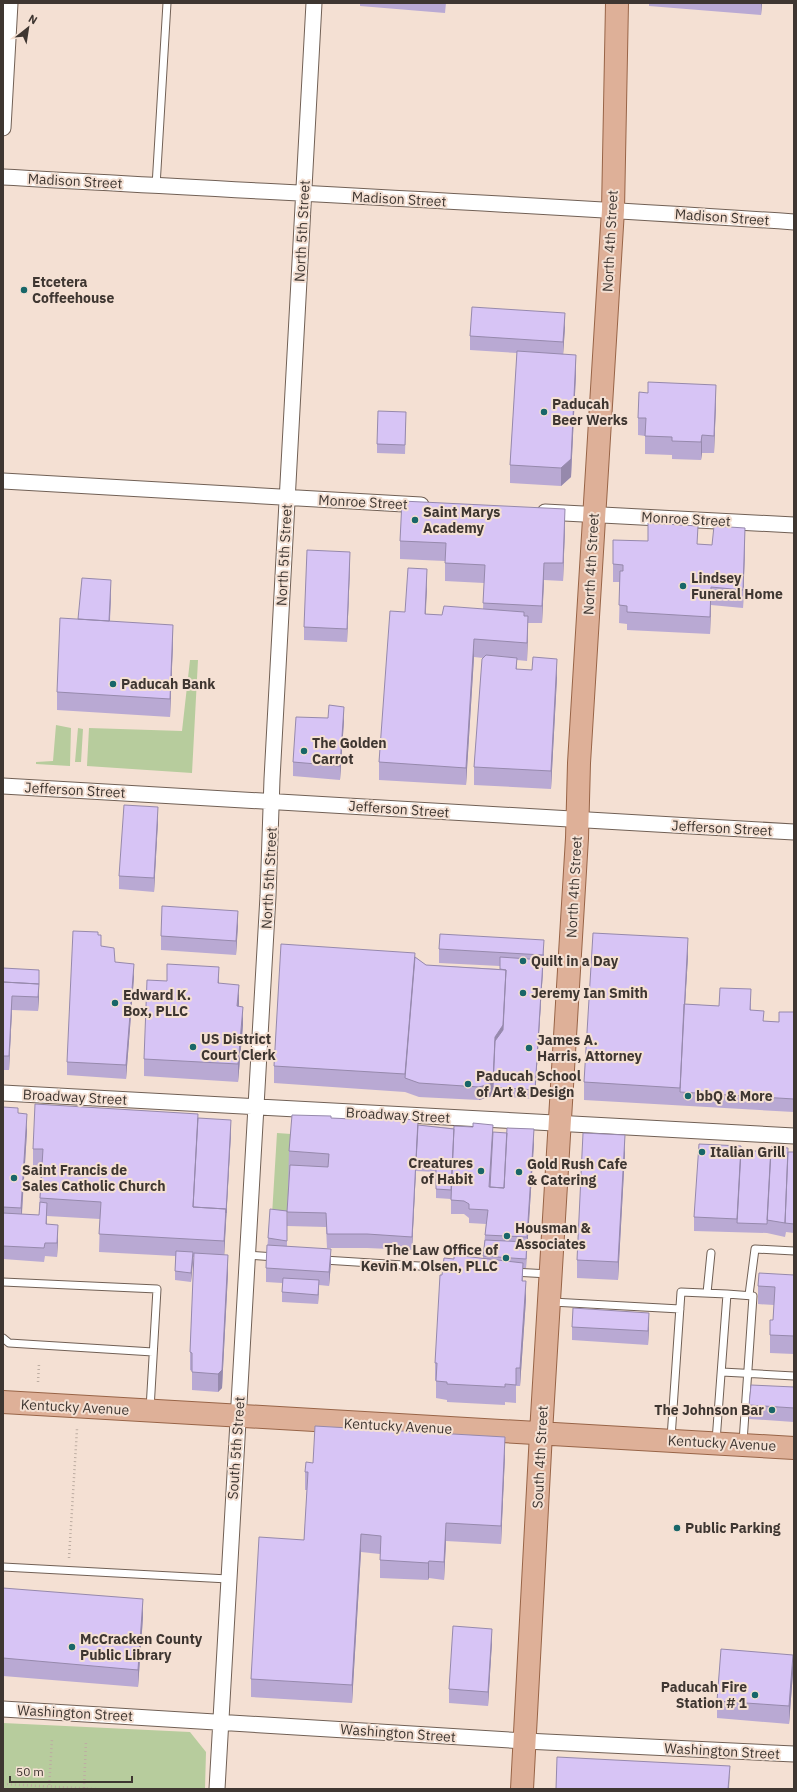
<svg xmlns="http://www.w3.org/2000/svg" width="797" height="1792" viewBox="0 0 797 1792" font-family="'IBM Plex Sans',sans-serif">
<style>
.green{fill:#b7cc9d}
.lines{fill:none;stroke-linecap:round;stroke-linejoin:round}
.lane-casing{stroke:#716055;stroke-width:9}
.street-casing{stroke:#716055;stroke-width:17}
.primary-casing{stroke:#986447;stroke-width:24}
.path{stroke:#bdada2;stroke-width:2.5;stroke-dasharray:1 3;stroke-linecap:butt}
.lane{stroke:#fff;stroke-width:7}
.street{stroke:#fff;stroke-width:15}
.primary{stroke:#deb098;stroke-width:22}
.wall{fill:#b9a9d3}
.shaded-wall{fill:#9689ac}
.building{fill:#d7c4f5;stroke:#9689ac}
.poi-dot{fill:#186668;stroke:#f4e0d3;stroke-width:1.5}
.labels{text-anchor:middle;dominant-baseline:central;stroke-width:4;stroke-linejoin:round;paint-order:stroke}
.street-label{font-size:14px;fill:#3e3631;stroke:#f4e0d3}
.poi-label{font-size:14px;font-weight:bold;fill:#3e3631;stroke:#f4e0d3;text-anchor:start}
</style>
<rect width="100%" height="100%" fill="#f4e0d3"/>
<!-- green -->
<path class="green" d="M 190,660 L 198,660 L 192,773 L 87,766 L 89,728 L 182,731 Z
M 56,725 L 71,728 L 70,766 L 36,764 L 36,762 L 53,761 Z
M 78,728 L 83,729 L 81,762 L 75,762 Z
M 277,1133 L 291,1134 L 287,1216 L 272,1215 Z
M 3,1723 L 190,1732 L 206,1752 L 205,1789 L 3,1789 Z"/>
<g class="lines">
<defs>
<path id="lane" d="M 156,186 L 167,3
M 247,1255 L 275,1257
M 324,1260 L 451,1268
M 513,1272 L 549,1274
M 3,1282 L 157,1289 L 150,1409
M 707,1293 L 711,1253
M 727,1294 L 753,1296 L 743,1442
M 749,1295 L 755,1249 L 794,1251
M 552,1302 L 680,1309
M 3,1338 L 9,1343 L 153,1352
M 722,1372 L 794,1376
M 671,1438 L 681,1292 L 727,1294 L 716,1441
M 3,1567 L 228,1579"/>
<path id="street" d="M 3,128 L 10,3
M 3,177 C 267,192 531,204 794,222
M 3,481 L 421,505
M 545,512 L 794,525
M 3,786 L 794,832
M 3,1093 L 794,1136
M 3,1709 L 525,1741 L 794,1754
M 217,1789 L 268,896 L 272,779 L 314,3"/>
<path id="primary" d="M 3,1402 L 794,1448
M 522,1789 L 541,1433 L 577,838 L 579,763 L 613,210 L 617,3"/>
</defs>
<!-- lane casing -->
<use href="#lane" class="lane-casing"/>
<!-- street casing -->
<use href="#street" class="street-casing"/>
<!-- primary casing -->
<use href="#primary" class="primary-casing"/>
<!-- path -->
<path class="path" d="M 38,1382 L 39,1364
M 69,1558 L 77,1429
M 3,1784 L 97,1789
M 84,1788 L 86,1741
M 49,1789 L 52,1739"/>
<!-- lane -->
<use href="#lane" class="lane"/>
<!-- street -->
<use href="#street" class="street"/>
<!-- primary -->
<use href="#primary" class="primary"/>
</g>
<!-- wall -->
<path class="wall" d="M 360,3 L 446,3 L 445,13 L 360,6 Z
M 649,3 L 762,3 L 761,15 L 649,6 Z
M 565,327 L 563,354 L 576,373 L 571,477 L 561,486 L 510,483 L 510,465 L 517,353 L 470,350 L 470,336 Z
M 716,403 L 714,453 L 702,453 L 701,460 L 672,459 L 672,455 L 645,454 L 645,436 L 638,435 L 638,418 Z
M 406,422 L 405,454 L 377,453 L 377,444 Z
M 565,527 L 563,581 L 544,580 L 542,623 L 528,623 L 527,661 L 517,660 L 517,669 L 557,677 L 551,789 L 474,785 L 474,767 L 483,658 L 474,657 L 466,785 L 379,780 L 379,762 L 405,612 L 427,587 L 425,614 L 442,615 L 483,609 L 484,583 L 445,581 L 445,561 L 400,559 L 400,541 Z
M 698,544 L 712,545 L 745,546 L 743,608 L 711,605 L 710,634 L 627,630 L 627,624 L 619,623 L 620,582 L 613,582 L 613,564 Z
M 350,566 L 347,642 L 304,640 L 304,627 Z
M 111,594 L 110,621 L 173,642 L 170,717 L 57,710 L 57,692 L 78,619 Z
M 328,718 L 344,720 L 340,780 L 293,776 L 293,762 Z
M 158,821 L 154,892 L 119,889 L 119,876 Z
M 238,925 L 236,955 L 161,950 L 161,936 Z
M 98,935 L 101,946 L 115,962 L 134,977 L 126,1079 L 67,1075 L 67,1062 Z
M 439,949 L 544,954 L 535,1099 L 493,1096 L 479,1100 L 419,1097 L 405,1092 L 274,1083 L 274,1066 L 415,957 L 426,965 L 500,969 L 500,966 L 439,963 Z
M 688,956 L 685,1004 L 719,1006 L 751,1003 L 751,1010 L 764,1021 L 779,1022 L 794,1012 L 794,1112 L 584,1100 L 584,1082 Z
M 3,968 L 39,997 L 38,1011 L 12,1010 L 9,1070 L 3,1070 Z
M 219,983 L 239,1003 L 239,1007 L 243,1025 L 238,1082 L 144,1076 L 144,1059 Z
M 3,1107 L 18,1113 L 27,1131 L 22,1214 L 39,1215 L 41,1167 L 33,1166 L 33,1149 L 198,1118 L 231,1133 L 224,1255 L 228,1273 L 222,1388 L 218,1392 L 192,1390 L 192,1371 L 190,1370 L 190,1352 L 194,1257 L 193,1257 L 191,1282 L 175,1280 L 175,1256 L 99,1252 L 100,1219 L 47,1216 L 47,1224 L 58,1239 L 57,1257 L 45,1256 L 44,1262 L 3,1259 Z
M 331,1118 L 418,1125 L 493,1132 L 534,1143 L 526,1268 L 523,1268 L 523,1281 L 526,1299 L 520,1386 L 516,1386 L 516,1403 L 505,1402 L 505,1405 L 447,1402 L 447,1400 L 436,1398 L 436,1381 L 435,1380 L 435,1363 L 442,1275 L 454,1259 L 483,1258 L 486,1224 L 469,1223 L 469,1218 L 464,1214 L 451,1214 L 451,1199 L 436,1198 L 436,1172 L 416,1171 L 416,1169 L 412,1250 L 367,1248 L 327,1248 L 326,1227 L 287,1226 L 289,1151 Z
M 741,1151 L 794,1152 L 794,1233 L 786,1232 L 785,1237 L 767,1233 L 694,1231 L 694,1217 Z
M 625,1153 L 618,1280 L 577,1278 L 577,1260 Z
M 287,1211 L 287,1246 L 331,1263 L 329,1286 L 319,1285 L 318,1304 L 282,1302 L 282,1283 L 266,1282 L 266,1268 L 268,1238 Z
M 794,1275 L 794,1354 L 770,1353 L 770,1335 L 773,1320 L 774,1305 L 758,1304 L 758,1286 Z
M 572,1327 L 649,1327 L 648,1345 L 572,1340 Z
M 794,1387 L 794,1422 L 749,1419 L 749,1405 Z
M 505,1455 L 501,1544 L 446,1541 L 444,1580 L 429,1578 L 428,1580 L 380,1578 L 380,1554 L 361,1552 L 352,1703 L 251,1697 L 251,1679 L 304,1540 L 307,1490 L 305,1490 L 305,1472 L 313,1463 Z
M 3,1588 L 143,1617 L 138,1687 L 3,1676 Z
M 492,1642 L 488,1706 L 449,1703 L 449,1689 Z
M 793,1673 L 789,1724 L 717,1718 L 717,1701 Z"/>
<!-- shaded-wall -->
<path class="shaded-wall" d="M 761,3 L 762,3 L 761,15 Z
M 565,313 L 565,327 L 563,356 L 563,342 Z
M 576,355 L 576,373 L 571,477 L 561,486 L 561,468 Z
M 716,385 L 716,403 L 714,453 L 714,436 Z
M 702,435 L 702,453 L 701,460 L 701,442 Z
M 565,509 L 565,527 L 563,581 L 563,563 Z
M 745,528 L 745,546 L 743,608 L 743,590 Z
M 350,552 L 350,566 L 347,642 L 347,629 Z
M 544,563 L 544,580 L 542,623 L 542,606 Z
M 427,569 L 427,587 L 425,631 L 425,614 Z
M 111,580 L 111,594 L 109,638 L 109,625 Z
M 711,587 L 711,605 L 710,634 L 710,617 Z
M 528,616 L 528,634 L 527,661 L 527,643 Z
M 173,625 L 173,642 L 170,717 L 170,699 Z
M 474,639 L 474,657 L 466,785 L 466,768 Z
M 557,659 L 557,677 L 551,789 L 551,771 Z
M 344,707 L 344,720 L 340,780 L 340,766 Z
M 158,807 L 158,821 L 154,892 L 154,878 Z
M 238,911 L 238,925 L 236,955 L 236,941 Z
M 688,938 L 688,956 L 680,1092 L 680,1088 Z
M 544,940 L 543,969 L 535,1099 L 535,1090 Z
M 134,964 L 134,977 L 126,1079 L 126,1065 Z
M 219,967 L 219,985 L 218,983 Z
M 39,984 L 39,997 L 38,1011 L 38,997 Z
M 239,985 L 239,1003 L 237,1024 L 237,1006 Z
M 12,996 L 12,1010 L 9,1070 L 9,1056 Z
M 243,1007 L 243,1025 L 238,1082 L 238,1064 Z
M 503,1025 L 503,1039 L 493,1087 L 493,1096 L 479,1100 L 479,1087 L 495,1037 Z
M 27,1114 L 27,1131 L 21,1226 L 21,1208 Z
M 231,1120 L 231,1133 L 224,1259 L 224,1241 Z
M 418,1120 L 416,1169 L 412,1250 L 412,1237 Z
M 534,1129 L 534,1143 L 526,1268 L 527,1237 Z
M 625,1135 L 625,1153 L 618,1280 L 618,1262 Z
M 47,1203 L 47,1216 L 46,1238 L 46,1224 Z
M 58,1225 L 58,1239 L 57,1257 L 57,1243 Z
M 331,1249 L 331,1263 L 329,1286 L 329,1272 Z
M 193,1252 L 193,1261 L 191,1282 L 191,1273 Z
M 228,1255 L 228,1273 L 222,1388 L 218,1392 L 218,1374 Z
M 319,1280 L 319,1289 L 318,1304 L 318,1295 Z
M 526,1281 L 526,1299 L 520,1386 L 520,1368 Z
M 649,1313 L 649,1327 L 648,1345 L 648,1331 Z
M 505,1437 L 505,1455 L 501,1544 L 501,1526 Z
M 446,1523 L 446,1541 L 444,1580 L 444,1562 Z
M 361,1534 L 361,1552 L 352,1703 L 352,1685 Z
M 429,1561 L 429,1578 L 428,1580 L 428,1563 Z
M 143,1599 L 143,1617 L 138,1687 L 138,1670 Z
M 492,1629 L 492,1642 L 488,1706 L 488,1692 Z
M 793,1655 L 793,1673 L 789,1724 L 789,1706 Z
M 730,1766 L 729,1789 L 728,1789 Z"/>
<!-- building -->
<path class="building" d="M 472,307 L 565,313 L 563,342 L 470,336 Z
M 517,351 L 576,355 L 571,459 L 561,468 L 510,465 Z
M 648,382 L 716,385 L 714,436 L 702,435 L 701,442 L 672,441 L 672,437 L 645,436 L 646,418 L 638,418 L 639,392 L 648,393 Z
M 378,411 L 406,412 L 405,445 L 377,444 Z
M 402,501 L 565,509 L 563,563 L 544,563 L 542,606 L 483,603 L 485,565 L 445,563 L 446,543 L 400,541 Z
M 648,523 L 698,526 L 697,544 L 712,545 L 714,526 L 745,528 L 743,590 L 711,587 L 710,617 L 627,612 L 627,606 L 619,605 L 620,571 L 623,571 L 623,565 L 613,564 L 613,540 L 648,541 Z
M 307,550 L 350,552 L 347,629 L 304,627 Z
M 408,568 L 427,569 L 425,614 L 442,615 L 444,606 L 524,612 L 524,616 L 528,616 L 527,643 L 474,639 L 466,768 L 379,762 L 390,611 L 405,612 Z
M 82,578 L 111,580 L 109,621 L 78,619 Z
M 60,618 L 173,625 L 170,699 L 57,692 Z
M 486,655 L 517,658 L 516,669 L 532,670 L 533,657 L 557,659 L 551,771 L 474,767 L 482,659 Z
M 329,705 L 344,707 L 340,766 L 293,762 L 296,717 L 328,718 Z
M 124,805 L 158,807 L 154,878 L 119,876 Z
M 162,906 L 238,911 L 236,941 L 161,936 Z
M 73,931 L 98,932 L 98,935 L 101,935 L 101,946 L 114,948 L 115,962 L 134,964 L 126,1065 L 67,1062 Z
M 593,933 L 688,938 L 680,1088 L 584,1082 Z
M 440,934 L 544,940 L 543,955 L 439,949 Z
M 281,944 L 415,953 L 405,1074 L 274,1066 Z
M 415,957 L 426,965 L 506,970 L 503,1025 L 495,1037 L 493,1083 L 479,1087 L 419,1083 L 405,1078 Z
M 500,957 L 543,960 L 535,1090 L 493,1087 L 495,1041 L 503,1030 L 506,970 L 500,969 Z
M 167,964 L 219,967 L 218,983 L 239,985 L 237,1006 L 243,1007 L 238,1064 L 144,1059 L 147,980 L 167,981 Z
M 3,968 L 39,970 L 39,984 L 3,982 Z
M 3,982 L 39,984 L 38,997 L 12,996 L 9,1056 L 3,1056 Z
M 720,988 L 751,989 L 750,1010 L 764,1011 L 763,1021 L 779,1022 L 779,1012 L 794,1012 L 794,1099 L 680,1092 L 684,1004 L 719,1006 Z
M 35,1104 L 198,1114 L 193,1207 L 226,1209 L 224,1241 L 99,1234 L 101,1202 L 40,1198 L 43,1149 L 33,1149 Z
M 3,1107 L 18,1108 L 18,1113 L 27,1114 L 21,1208 L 3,1207 Z
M 292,1115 L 331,1116 L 331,1118 L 352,1119 L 352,1116 L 418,1120 L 412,1237 L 367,1234 L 327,1234 L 326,1213 L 287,1212 L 290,1165 L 328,1167 L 329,1154 L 289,1151 Z
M 198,1118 L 231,1120 L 226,1213 L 226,1209 L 193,1207 Z
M 473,1123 L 493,1125 L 489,1187 L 504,1188 L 507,1128 L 534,1129 L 527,1237 L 485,1235 L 488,1210 L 469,1209 L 469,1204 L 464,1201 L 451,1200 L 454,1126 L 473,1127 Z
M 418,1125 L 454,1129 L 451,1190 L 436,1189 L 436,1163 L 416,1162 Z
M 493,1132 L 507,1133 L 504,1188 L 490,1187 Z
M 583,1133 L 625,1135 L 618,1262 L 577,1260 Z
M 699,1144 L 741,1146 L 737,1219 L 694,1217 Z
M 771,1147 L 788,1148 L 785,1223 L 767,1220 Z
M 741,1151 L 771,1151 L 767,1224 L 737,1223 Z
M 788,1152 L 794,1152 L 794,1224 L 785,1223 Z
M 40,1202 L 47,1203 L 46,1224 L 58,1225 L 57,1243 L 45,1243 L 44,1248 L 3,1246 L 3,1213 L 39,1215 Z
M 270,1209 L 287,1211 L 287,1241 L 268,1238 Z
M 485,1240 L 527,1242 L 526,1259 L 483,1256 Z
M 267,1245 L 331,1249 L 329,1272 L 266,1268 Z
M 176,1251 L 193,1252 L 191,1273 L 175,1271 Z
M 194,1253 L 228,1255 L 222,1370 L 218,1374 L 192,1372 L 192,1353 L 190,1352 Z
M 454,1255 L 523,1263 L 522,1281 L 526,1281 L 520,1368 L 516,1368 L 516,1385 L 505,1384 L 505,1387 L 447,1384 L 447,1382 L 436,1381 L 437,1363 L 435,1363 L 440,1275 L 442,1275 L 444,1258 L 454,1259 Z
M 759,1273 L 794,1275 L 794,1336 L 770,1335 L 770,1320 L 773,1320 L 775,1287 L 758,1286 Z
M 283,1278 L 319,1280 L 318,1295 L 282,1292 Z
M 573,1308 L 649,1313 L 648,1331 L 572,1327 Z
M 751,1385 L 794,1387 L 794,1408 L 749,1405 Z
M 315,1426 L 505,1437 L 501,1526 L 446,1523 L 444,1562 L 429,1561 L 428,1563 L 380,1560 L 381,1536 L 361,1534 L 352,1685 L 251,1679 L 259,1537 L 304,1540 L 308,1472 L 305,1472 L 306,1462 L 313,1463 Z
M 3,1588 L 143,1599 L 138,1670 L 3,1658 Z
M 453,1626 L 492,1629 L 488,1692 L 449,1689 Z
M 721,1649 L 793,1655 L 789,1706 L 717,1701 Z
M 557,1757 L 730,1766 L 728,1789 L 556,1789 Z"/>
<!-- markers -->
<g class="poi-dot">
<circle cx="24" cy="290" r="4"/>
<circle cx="544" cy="412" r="4"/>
<circle cx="415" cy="520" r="4"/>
<circle cx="683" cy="586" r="4"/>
<circle cx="113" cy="684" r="4"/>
<circle cx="304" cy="751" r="4"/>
<circle cx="523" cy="961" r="4"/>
<circle cx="523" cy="993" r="4"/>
<circle cx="115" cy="1003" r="4"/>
<circle cx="193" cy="1047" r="4"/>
<circle cx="529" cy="1048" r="4"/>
<circle cx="468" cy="1084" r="4"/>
<circle cx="688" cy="1096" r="4"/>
<circle cx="702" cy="1152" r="4"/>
<circle cx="481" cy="1171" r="4"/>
<circle cx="519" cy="1172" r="4"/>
<circle cx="14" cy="1178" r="4"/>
<circle cx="507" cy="1236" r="4"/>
<circle cx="506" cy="1258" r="4"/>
<circle cx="772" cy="1410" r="4"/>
<circle cx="677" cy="1528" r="4"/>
<circle cx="72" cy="1647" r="4"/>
<circle cx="755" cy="1695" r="4"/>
</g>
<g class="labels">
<!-- street labels -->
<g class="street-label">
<text transform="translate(75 181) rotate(3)">Madison Street</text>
<text transform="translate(399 199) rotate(3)">Madison Street</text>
<text transform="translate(722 217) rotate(4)">Madison Street</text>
<text transform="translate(302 231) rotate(-87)">North 5th Street</text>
<text transform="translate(610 241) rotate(-87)">North 4th Street</text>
<text transform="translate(363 502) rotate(3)">Monroe Street</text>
<text transform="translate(686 519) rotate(3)">Monroe Street</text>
<text transform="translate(284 555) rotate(-87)">North 5th Street</text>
<text transform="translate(591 564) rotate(-87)">North 4th Street</text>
<text transform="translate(75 790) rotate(3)">Jefferson Street</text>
<text transform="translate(399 809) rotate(4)">Jefferson Street</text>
<text transform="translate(722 828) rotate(3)">Jefferson Street</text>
<text transform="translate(269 878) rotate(-87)">North 5th Street</text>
<text transform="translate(574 887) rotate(-87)">North 4th Street</text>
<text transform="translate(75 1097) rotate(3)">Broadway Street</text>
<text transform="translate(398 1115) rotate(3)">Broadway Street</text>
<text transform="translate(75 1407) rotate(3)">Kentucky Avenue</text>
<text transform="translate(398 1426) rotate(3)">Kentucky Avenue</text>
<text transform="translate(722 1443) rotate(3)">Kentucky Avenue</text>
<text transform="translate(236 1448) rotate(-86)">South 5th Street</text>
<text transform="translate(540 1457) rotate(-87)">South 4th Street</text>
<text transform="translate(75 1713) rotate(3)">Washington Street</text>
<text transform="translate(398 1733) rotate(4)">Washington Street</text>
<text transform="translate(722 1751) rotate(3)">Washington Street</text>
</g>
<!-- poi labels -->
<g class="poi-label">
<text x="32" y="282">Etcetera<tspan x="32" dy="16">Coffeehouse</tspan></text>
<text x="552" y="404">Paducah<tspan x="552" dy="16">Beer Werks</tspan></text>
<text x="423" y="512">Saint Marys<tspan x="423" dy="16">Academy</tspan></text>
<text x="691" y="578">Lindsey<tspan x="691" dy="16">Funeral Home</tspan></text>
<text x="121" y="684">Paducah Bank</text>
<text x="312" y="743">The Golden<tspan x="312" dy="16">Carrot</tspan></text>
<text x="531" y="961">Quilt in a Day</text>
<text x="531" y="993">Jeremy Ian Smith</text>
<text x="123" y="995">Edward K.<tspan x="123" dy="16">Box, PLLC</tspan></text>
<text x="201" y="1039">US District<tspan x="201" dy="16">Court Clerk</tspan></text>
<text x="537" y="1040">James A.<tspan x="537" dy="16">Harris, Attorney</tspan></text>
<text x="476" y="1076">Paducah School<tspan x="476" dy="16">of Art &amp; Design</tspan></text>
<text x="696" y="1096">bbQ &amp; More</text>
<text x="710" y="1152">Italian Grill</text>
<text x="473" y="1163" text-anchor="end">Creatures<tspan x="473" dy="16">of Habit</tspan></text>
<text x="527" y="1164">Gold Rush Cafe<tspan x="527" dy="16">&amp; Catering</tspan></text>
<text x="22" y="1170">Saint Francis de<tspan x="22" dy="16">Sales Catholic Church</tspan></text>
<text x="515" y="1228">Housman &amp;<tspan x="515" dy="16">Associates</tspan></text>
<text x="498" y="1250" text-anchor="end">The Law Office of<tspan x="498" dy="16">Kevin M. Olsen, PLLC</tspan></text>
<text x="764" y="1410" text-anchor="end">The Johnson Bar</text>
<text x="685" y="1528">Public Parking</text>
<text x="80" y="1639">McCracken County<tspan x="80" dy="16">Public Library</tspan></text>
<text x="747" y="1687" text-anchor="end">Paducah Fire<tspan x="747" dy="16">Station # 1</tspan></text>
</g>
</g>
<!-- border -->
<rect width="797" height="1792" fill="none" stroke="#3e3631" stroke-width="8"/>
<!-- north arrow -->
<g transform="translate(28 28) rotate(30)" stroke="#f4e0d3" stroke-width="3" paint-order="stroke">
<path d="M0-3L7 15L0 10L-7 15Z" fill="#3e3631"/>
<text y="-6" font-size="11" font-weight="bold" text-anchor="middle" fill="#3e3631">N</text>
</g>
<!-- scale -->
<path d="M10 1776v6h122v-6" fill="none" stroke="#3e3631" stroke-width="2"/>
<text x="16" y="1776" font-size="12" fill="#3e3631" stroke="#f4e0d3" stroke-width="3" paint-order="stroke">50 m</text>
</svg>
